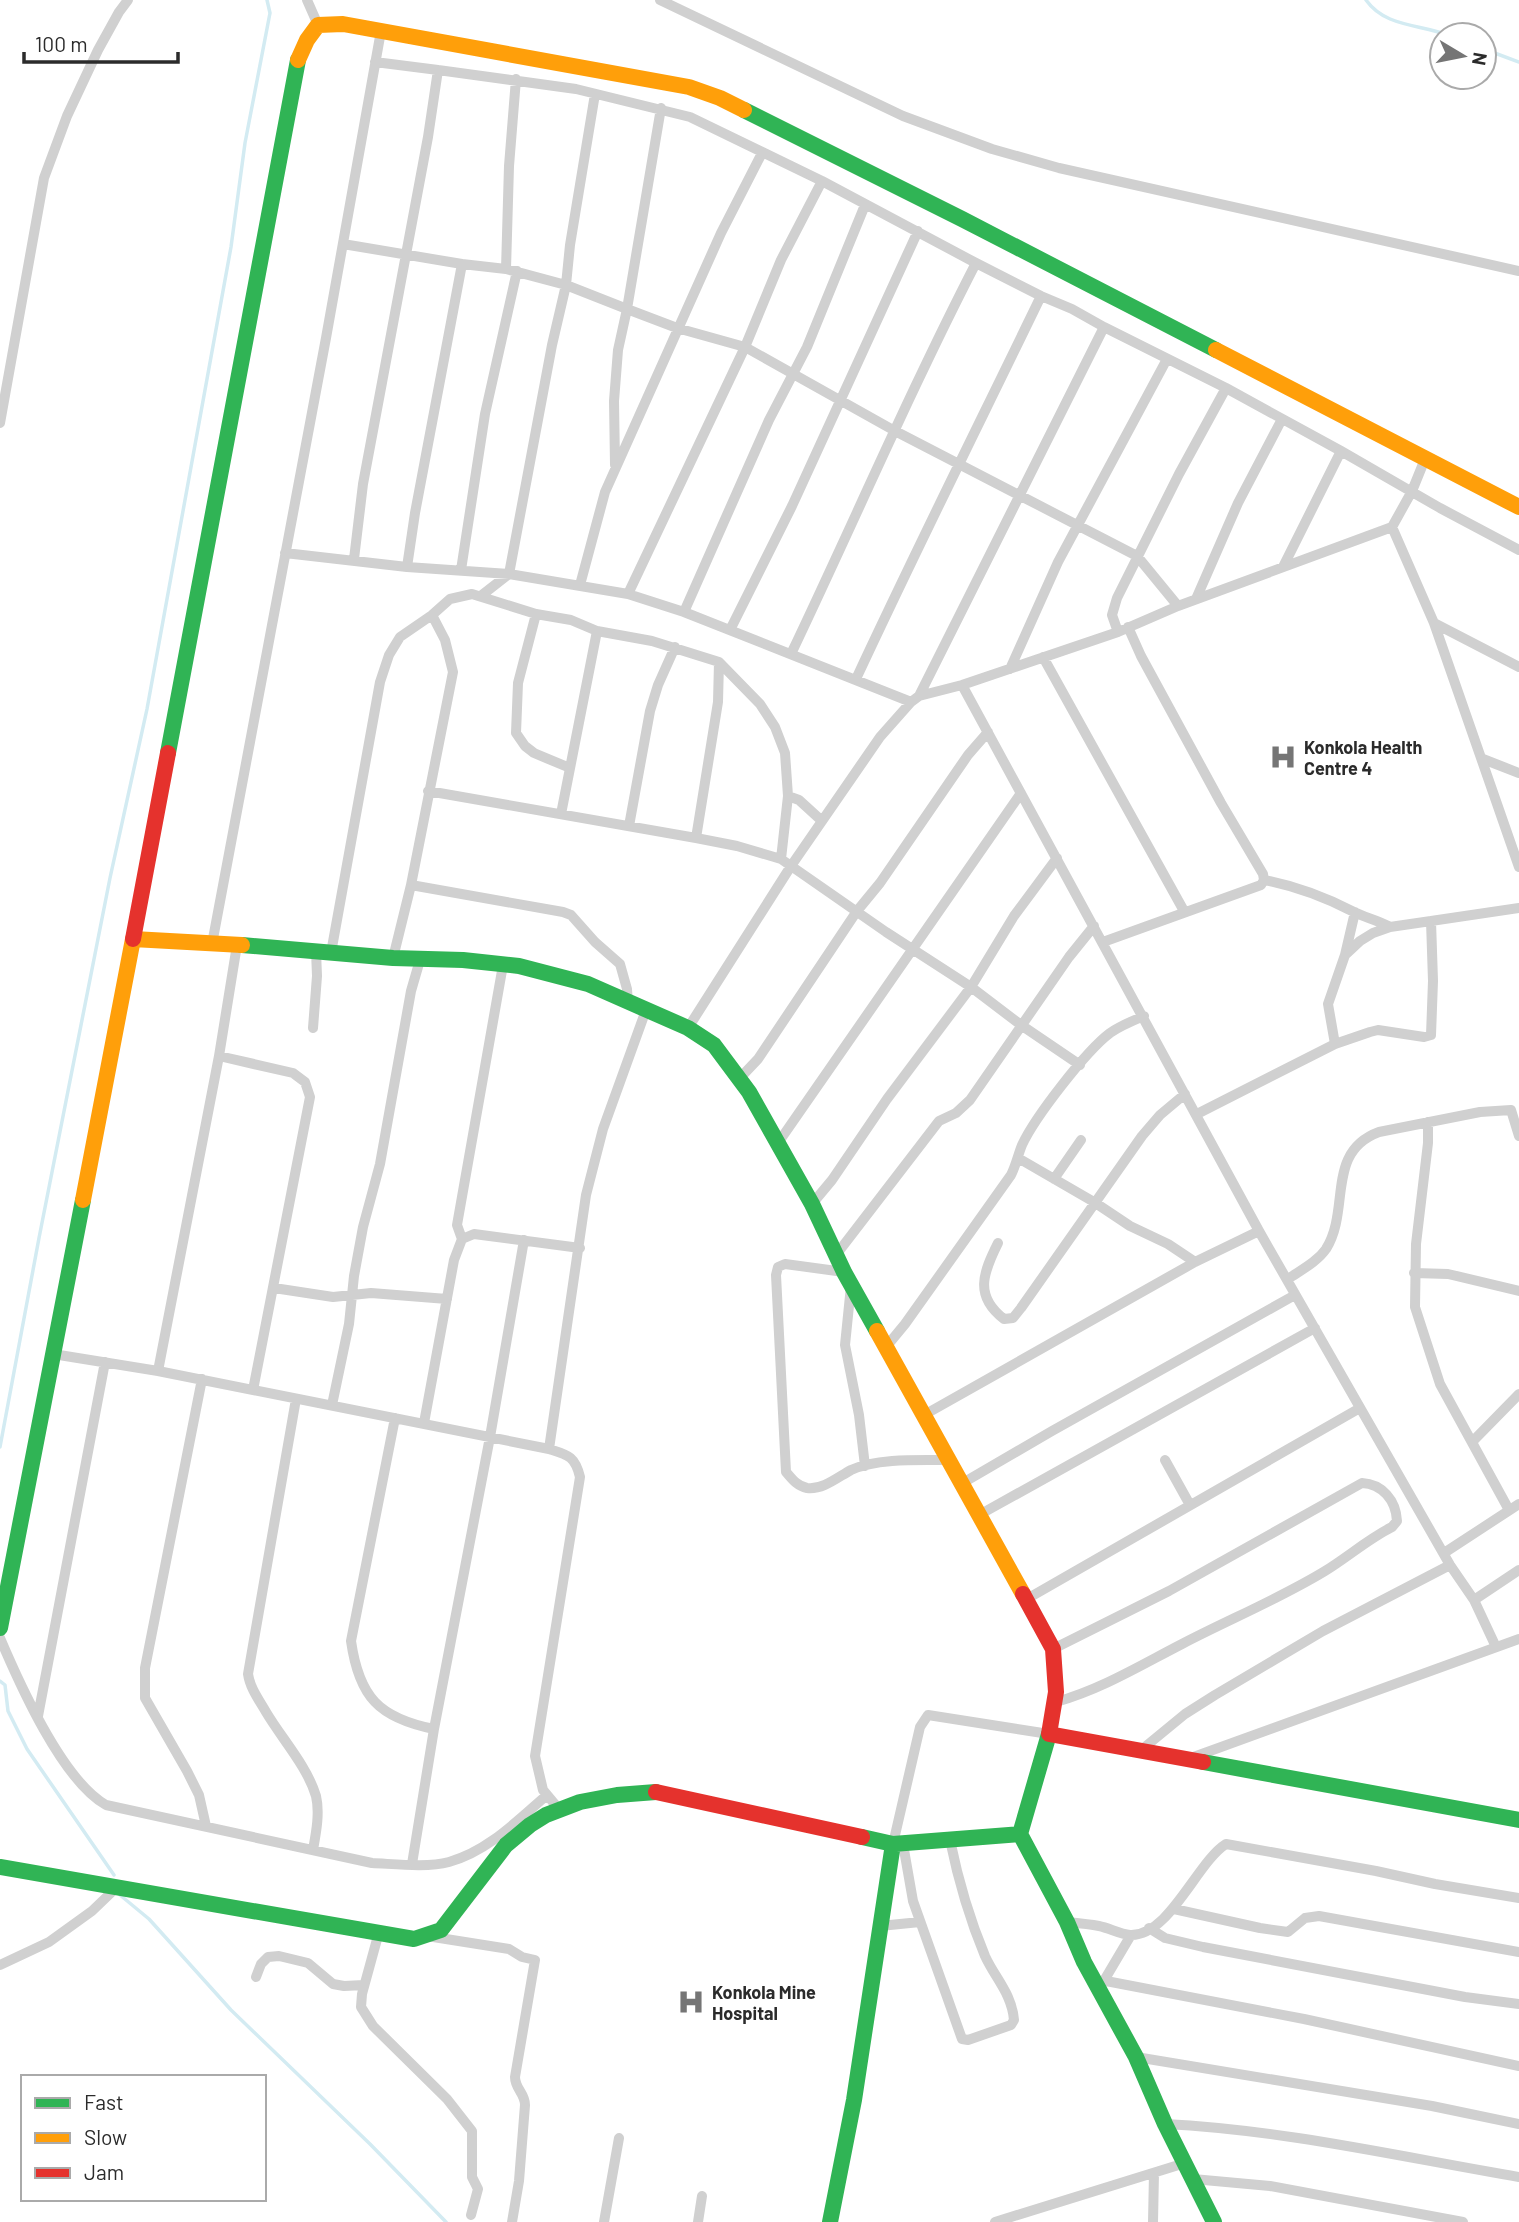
<svg xmlns="http://www.w3.org/2000/svg" width="1519" height="2222" viewBox="0 0 1519 2222" font-family="Barlow,sans-serif">
<style>
.lines{fill:none;stroke-linecap:round;stroke-linejoin:round}
.stream{stroke:#d3ebf2;stroke-width:3.5}
.street{stroke:#d0d0d0;stroke-width:10}
.fast{stroke:#30b455;stroke-width:16}
.slow{stroke:#ff9f0a;stroke-width:16}
.jam{stroke:#e5322d;stroke-width:16}
.labels{text-anchor:middle;dominant-baseline:central;stroke-width:7;stroke-linejoin:round;paint-order:stroke}
.poi-label{font-size:18px;font-weight:bold;fill:#2b2b2b;stroke:#fff;text-anchor:start}
</style>
<rect width="100%" height="100%" fill="#fff"/>
<g class="lines">
<!-- stream -->
<path class="stream" d="M 1366,0 C 1385,27 1419,24 1448,35
M 1484,49 L 1519,62
M 0,1447 L 39,1238 L 110,878 L 147,709 L 231,247 L 245,143 L 270,13 L 267,0
M 0,1681 L 5,1685 L 8,1711 L 27,1749 L 114,1875
M 120,1895 L 149,1919 L 231,2010 L 370,2144 L 446,2222"/>
<!-- street -->
<path class="street" d="M 307,0 L 318,25
M 660,0 L 903,116 L 992,149 L 1059,168 L 1519,271
M 438,70 L 576,89 L 690,117 L 822,181 L 976,263 L 1041,296 L 1072,309 L 1104,327 L 1226,388 L 1341,451 L 1440,508 L 1519,550
M 661,108 L 627,309 L 677,328 L 745,347 L 895,431 L 1137,556 L 1178,606
M 343,244 L 462,264 L 506,269 L 566,285 L 627,309 L 618,350 L 614,401 L 615,465
M 506,269 L 509,166 L 516,79
M 0,423 L 44,178 L 67,116 L 98,50 L 119,12 L 128,0
M 1392,527 L 1434,623 L 1519,867
M 285,553 L 407,567 L 509,574 L 628,594 L 684,612 L 911,702
M 354,559 L 363,484 L 428,137 L 438,70 L 375,62
M 407,567 L 415,513 L 462,264
M 1283,567 L 1341,451
M 461,570 L 485,414 L 517,271
M 580,585 L 605,492 L 721,233 L 762,153
M 628,594 L 745,347 L 781,260 L 822,181
M 482,595 L 509,574 L 552,345 L 566,285 L 570,245 L 595,94
M 1196,599 L 1238,503 L 1282,419
M 684,612 L 769,420 L 807,347 L 865,205
M 536,614 L 518,683 L 516,733 L 525,746 L 534,753 L 570,768
M 1434,623 L 1519,667
M 730,630 L 792,506 L 918,231
M 1118,632 L 1112,615 L 1117,598 L 1179,474 L 1226,388
M 791,654 C 853,524 910,391 976,263
M 1043,657 L 1184,911
M 1010,669 L 1058,562 L 1167,359
M 856,679 C 916,550 979,424 1041,296
M 962,685 L 1259,1231 L 1450,1565 L 1474,1600 L 1496,1647
M 919,696 L 1104,327
M 1483,759 L 1519,773
M 428,791 L 696,838 L 737,846 L 781,859 L 886,932 L 971,987 L 1021,1025 L 1080,1065
M 788,796 L 799,800 L 822,821
M 561,814 L 597,631
M 629,826 L 650,711 L 658,685 L 675,647
M 696,838 L 718,702 L 719,662
M 1264,880 C 1296,886 1325,897 1354,912 C 1366,918 1378,920 1390,927
M 411,885 L 563,912 L 571,915 L 595,942 L 620,964 L 627,989 L 628,1003
M 1103,942 L 1261,885 L 1264,880 L 1263,874 L 1221,803 L 1141,656 L 1128,627
M 212,944 L 326,338 L 381,31
M 331,953 L 380,682 L 389,655 L 400,637 L 432,615 L 450,599 L 472,594 L 536,614 L 571,620 L 597,631 L 652,641 L 719,662 L 760,704 L 775,727 L 785,753 L 788,796 L 781,859
M 1345,955 L 1355,912
M 393,958 L 411,885 L 453,672 L 445,640 L 432,615
M 313,1028 L 317,976 L 316,951
M 688,1028 L 791,866 L 880,737 L 911,702 L 919,696 L 962,685 L 1118,632 L 1178,606 L 1392,527 L 1412,491 L 1425,459
M 1335,1044 L 1328,1004 L 1345,955 L 1360,941 L 1373,933 L 1390,927 L 1431,921
M 219,1056 L 293,1073 L 305,1082 L 310,1097 L 253,1390
M 740,1078 L 758,1059 L 857,911 L 880,883 L 968,755 L 988,732
M 1197,1114 L 1335,1044 L 1370,1032 L 1378,1030 L 1424,1037 L 1431,1035 L 1433,981 L 1431,921 L 1519,908
M 1428,1122 L 1428,1143 L 1416,1244 L 1415,1307 L 1440,1384 L 1509,1510
M 778,1143 L 1021,793
M 1018,1158 L 1094,1202 L 1130,1226 L 1168,1244 L 1195,1262
M 1054,1179 L 1081,1140
M 812,1204 L 832,1180 L 887,1099 L 971,987 L 1014,916 L 1057,858
M 462,1239 L 457,1225 L 503,965
M 998,1243 C 983,1273 974,1296 1004,1319 L 1013,1318 L 1021,1308 L 1142,1136 L 1160,1115 L 1185,1094
M 836,1255 L 939,1121 L 956,1113 L 970,1100 L 1069,957 L 1094,926
M 844,1272 L 785,1264 L 778,1267 L 776,1275 L 786,1472 C 792,1479 797,1486 807,1488 C 823,1490 838,1477 851,1470 C 876,1458 920,1460 948,1460
M 1414,1273 L 1448,1274 L 1519,1291
M 1288,1279 C 1301,1270 1317,1262 1326,1249 C 1351,1209 1325,1152 1379,1132 L 1480,1112 L 1511,1110 L 1519,1136
M 851,1286 L 845,1345 L 859,1415 L 865,1466
M 274,1288 L 333,1297 L 371,1293 L 447,1299
M 886,1347 L 905,1324 L 1011,1175 C 1016,1165 1018,1155 1022,1145 C 1035,1117 1086,1051 1110,1033 C 1120,1026 1132,1021 1144,1016
M 53,1354 L 158,1371 L 549,1449 C 568,1455 575,1456 580,1477 L 535,1756 L 543,1790 L 558,1808
M 158,1371 L 219,1056 L 237,945
M 202,1379 L 145,1668 L 145,1698 L 187,1771 L 199,1795 L 206,1826
M 296,1399 L 248,1674 C 250,1688 259,1700 266,1712 C 282,1739 307,1766 316,1796 C 320,1813 316,1833 313,1850
M 332,1405 L 349,1324 L 354,1276 L 363,1227 L 380,1164 L 411,991 L 420,960
M 924,1415 L 1195,1262 L 1259,1231
M 395,1418 L 351,1641 C 359,1697 379,1718 434,1729
M 424,1423 L 454,1260 L 462,1239 L 474,1234 L 580,1248
M 1473,1441 L 1519,1394
M 549,1449 L 586,1195 L 603,1129 L 646,1010
M 1165,1460 L 1190,1505
M 961,1484 L 1052,1431 L 1295,1295
M 979,1515 L 1315,1328
M 1444,1553 L 1519,1504
M 1025,1600 L 1360,1408
M 1474,1600 L 1519,1570
M 0,1638 C 20,1685 62,1780 106,1805 L 372,1863 C 395,1864 427,1868 449,1862 C 488,1851 517,1821 547,1795
M 1053,1649 L 1169,1591 L 1362,1483 C 1382,1484 1396,1500 1397,1521 L 1392,1527 C 1368,1539 1348,1557 1325,1571 C 1279,1599 1230,1619 1182,1644 C 1141,1665 1102,1689 1056,1702
M 38,1716 L 105,1362
M 1140,1751 L 1185,1714 L 1215,1695 L 1323,1631 L 1450,1565
M 1188,1759 L 1519,1639
M 893,1844 L 920,1727 L 928,1715 L 1049,1734
M 903,1844 L 913,1901 L 962,2039 L 968,2040 L 1011,2025 L 1014,2020 C 1012,1994 995,1978 985,1956 C 970,1920 958,1879 950,1840
M 412,1864 L 434,1729 L 490,1437 L 524,1240
M 1174,1909 L 1260,1928 L 1288,1932 L 1305,1918 L 1319,1916 L 1519,1952
M 1067,1922 C 1077,1923 1088,1924 1099,1926 C 1109,1928 1120,1934 1130,1935 C 1169,1937 1197,1862 1226,1844 L 1376,1871 L 1435,1884 L 1519,1898
M 880,1926 L 920,1922
M 1149,1928 L 1165,1938 L 1203,1947 L 1465,1997 L 1519,2004
M 379,1932 L 362,1994 L 361,2007 L 373,2026 L 447,2099 L 472,2131 L 472,2177 L 478,2189 L 471,2215
M 427,1936 L 509,1949 L 522,1957 L 535,1960 L 515,2077 C 515,2089 525,2093 525,2105 L 519,2181 L 512,2222
M 0,1965 L 49,1942 L 92,1911 L 117,1887
M 256,1977 L 261,1964 L 268,1957 L 279,1956 L 308,1963 L 333,1984 L 344,1986 L 364,1985
M 1106,1981 L 1304,2019 L 1519,2066
M 1102,1984 L 1131,1935
M 1136,2057 L 1432,2106 L 1519,2124
M 1165,2124 C 1285,2130 1401,2157 1519,2177
M 1193,2179 L 1270,2186 L 1463,2222
M 604,2222 L 619,2138
M 698,2222 L 702,2196
M 995,2222 L 1185,2163
M 1153,2222 L 1154,2173"/>
<!-- fast -->
<path class="fast" d="M 744,110 L 962,219 L 1216,350
M 168,753 L 298,60
M 242,945 L 393,958 L 463,960 L 519,966 L 588,984 L 688,1028 L 714,1045 L 749,1092 L 812,1204 L 844,1272 L 877,1331
M 0,1628 L 83,1200
M 1203,1762 L 1519,1820
M 1020,1834 L 1049,1734
M 862,1837 L 893,1844 L 1020,1834 L 1067,1922 L 1084,1962 L 1136,2057 L 1165,2124 L 1214,2222
M 0,1867 L 414,1939 L 441,1930 L 506,1845 L 530,1825 L 546,1815 L 580,1802 L 617,1795 L 656,1792
M 830,2222 L 854,2100 L 893,1844"/>
<!-- slow -->
<path class="slow" d="M 298,60 L 307,40 L 318,25 L 343,24 L 689,87 L 720,98 L 744,110
M 1216,350 L 1519,507
M 83,1200 L 133,939 L 242,945
M 877,1331 L 1023,1594"/>
<!-- jam -->
<path class="jam" d="M 133,939 L 168,753
M 1023,1594 L 1053,1649 L 1056,1692 L 1049,1734 L 1203,1762
M 656,1792 L 862,1837"/>
</g>
<!-- icons -->
<defs>
<symbol id="hospital-bare" viewBox="-9 -9 18 18"><path d="M-5-5h3v3.5h4V-5h3V5h-3V1.5h-4V5h-3Z" fill="#757575" stroke="#fff" stroke-width="2.5" paint-order="stroke"/></symbol>
</defs>
<g fill-rule="evenodd">
<use href="#hospital-bare" x="1264" y="738" width="38" height="38"/>
<use href="#hospital-bare" x="672" y="1983" width="38" height="38"/>
</g>
<g class="labels">
<!-- poi labels -->
<g class="poi-label">
<text x="1304" y="747">Konkola Health<tspan x="1304" dy="21">Centre 4</tspan></text>
<text x="712" y="1992">Konkola Mine<tspan x="712" dy="21">Hospital</tspan></text>
</g>
</g>
<!-- legend -->
<rect x="21" y="2075" width="245" height="126" fill="#ffffff" stroke="#aaaaaa" stroke-width="2"/>
<rect x="35" y="2098" width="35" height="10" fill="#30b455" stroke="#aaaaaa" stroke-width="2"/>
<text x="84" y="2110" font-size="21" fill="#2b2b2b">Fast</text>
<rect x="35" y="2133" width="35" height="10" fill="#ff9f0a" stroke="#aaaaaa" stroke-width="2"/>
<text x="84" y="2145" font-size="21" fill="#2b2b2b">Slow</text>
<rect x="35" y="2168" width="35" height="10" fill="#e5322d" stroke="#aaaaaa" stroke-width="2"/>
<text x="84" y="2180" font-size="21" fill="#2b2b2b">Jam</text>
<!-- north arrow -->
<g transform="translate(1463 56) rotate(100)"><circle r="33" fill="#ffffff" stroke="#aaaaaa" stroke-width="2"/>
<path d="M0-5L12 26L0 18L-12 26Z" fill="#757575"/>
<text y="-10" font-size="19" font-weight="bold" text-anchor="middle" fill="#2b2b2b">N</text>
</g>
<!-- scale -->
<path d="M24 52v10h154v-10" fill="none" stroke="#2b2b2b" stroke-width="3.5"/>
<text x="35" y="52" font-size="21" fill="#2b2b2b" stroke="#ffffff" stroke-width="5" paint-order="stroke">100 m</text>
</svg>
